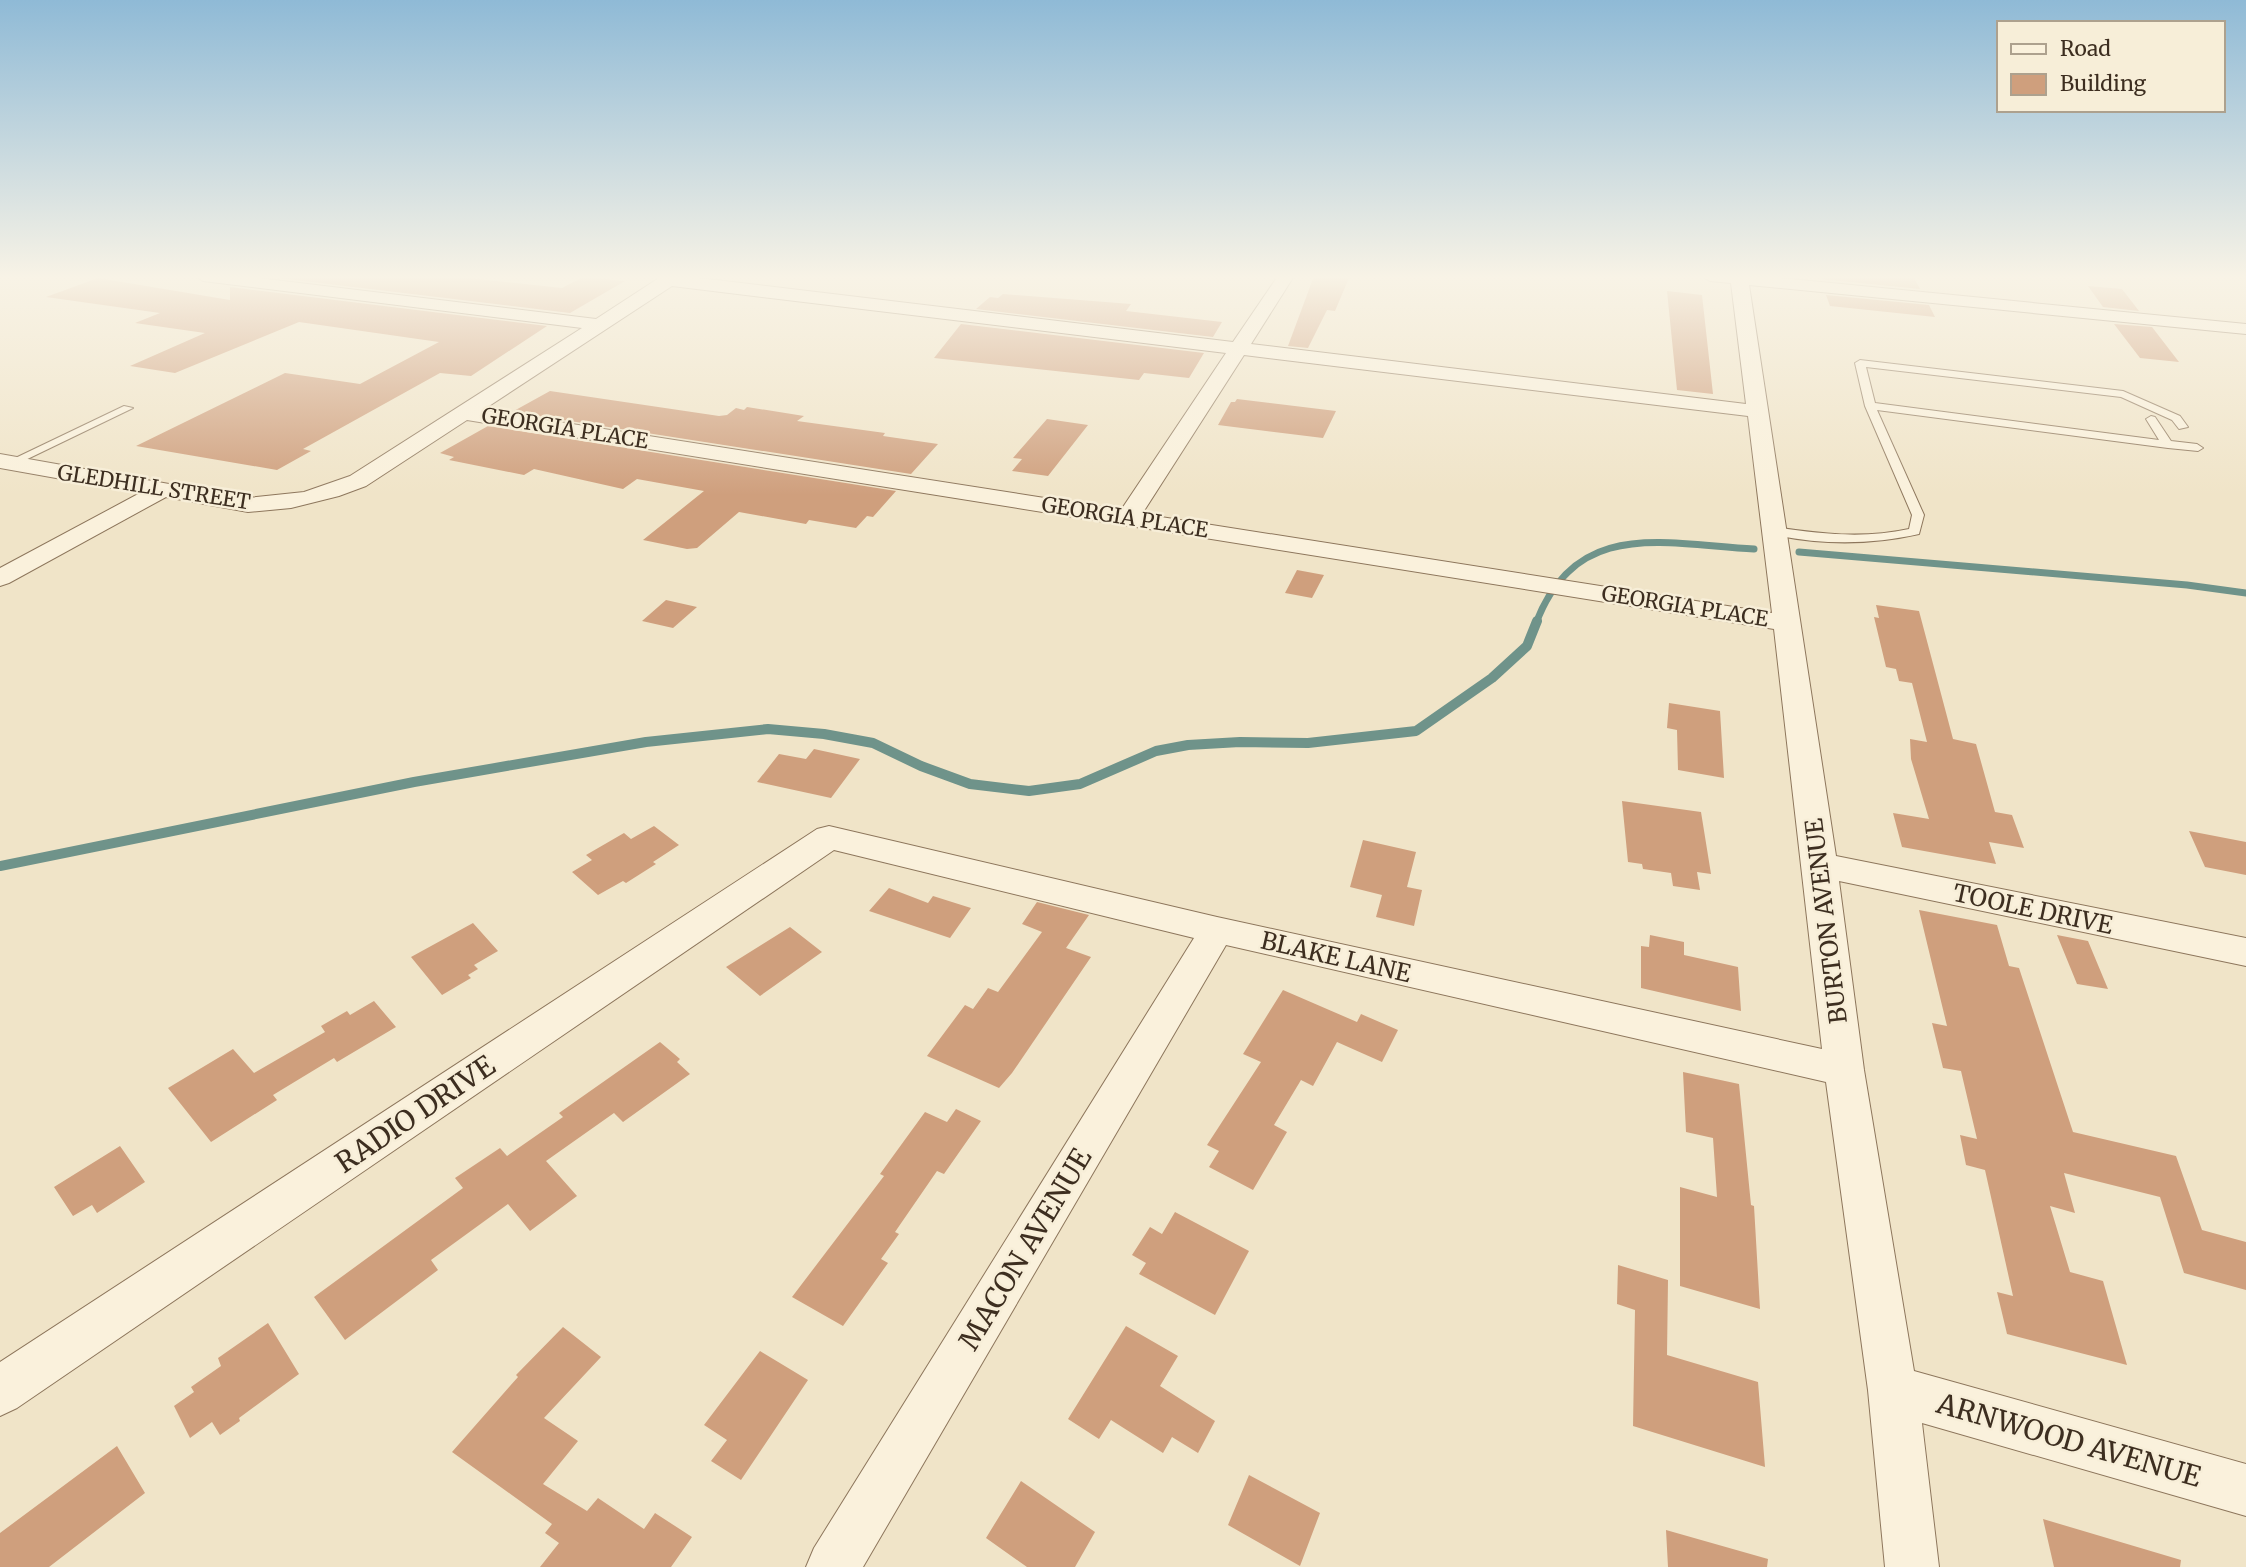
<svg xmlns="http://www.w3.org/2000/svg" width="2246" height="1567" viewBox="0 0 2246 1567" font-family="Merriweather,serif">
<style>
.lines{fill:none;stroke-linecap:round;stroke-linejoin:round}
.stream-far1{stroke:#6f938a;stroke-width:7}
.stream{stroke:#6f938a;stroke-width:10}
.building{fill:#cf9f7d}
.lane-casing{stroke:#8d765c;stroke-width:2}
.street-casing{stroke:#8d765c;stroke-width:2}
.lane{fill:#faf1dc;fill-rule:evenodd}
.street{fill:#faf1dc;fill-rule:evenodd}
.labels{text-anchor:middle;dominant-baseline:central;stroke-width:5;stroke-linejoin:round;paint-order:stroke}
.far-street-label{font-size:21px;fill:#3d2e20;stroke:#f7eed8}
.street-label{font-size:24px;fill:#3d2e20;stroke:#f7eed8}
.near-street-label{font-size:28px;fill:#3d2e20;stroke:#f7eed8}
</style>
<rect width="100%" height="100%" fill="#f0e4c8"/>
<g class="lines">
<!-- stream-far1 -->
<path class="stream-far1" d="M 1799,552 L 2187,585 L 2246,593
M 1536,623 C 1576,518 1663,544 1754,549"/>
<!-- stream -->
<path class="stream" d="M 0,866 L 414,782 L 646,742 L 768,729 L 824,734 L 873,743 L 921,766 L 970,784 L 1029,791 L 1080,784 L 1156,751 L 1188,745 L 1240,742 L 1308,743 L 1416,731 L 1492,678 L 1527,646 L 1537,621"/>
</g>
<!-- building -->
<path class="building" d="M 262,276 L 450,276 L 562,288 L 583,277 L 625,281 L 570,313 Z
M 1314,276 L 1349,278 L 1335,311 L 1327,310 L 1308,348 L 1288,346 Z
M 1820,276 L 1913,276 L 1920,289 L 1821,279 Z
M 98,278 L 230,300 L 230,287 L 547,326 L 471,376 L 440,373 L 303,449 L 311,451 L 277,470 L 136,446 L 285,373 L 360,384 L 439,342 L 299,322 L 175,373 L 130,366 L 205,333 L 135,323 L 160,313 L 46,297 Z
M 2088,286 L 2122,289 L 2139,311 L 2103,307 Z
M 1667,291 L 1702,295 L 1713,394 L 1677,390 Z
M 1003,294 L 1131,304 L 1126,311 L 1222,322 L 1213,337 L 976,309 L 990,297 L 998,298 Z
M 1826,295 L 1929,305 L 1935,317 L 1830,306 Z
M 961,324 L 1204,353 L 1189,378 L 1144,373 L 1139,380 L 934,358 Z
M 2114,324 L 2152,327 L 2179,362 L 2140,358 Z
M 550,391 L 719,416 L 727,415 L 736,408 L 744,410 L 747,407 L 804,416 L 797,421 L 885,433 L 883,436 L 938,444 L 911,474 L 512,412 Z
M 1237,399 L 1336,411 L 1323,438 L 1218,425 L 1231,402 L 1235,402 Z
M 1047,419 L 1088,425 L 1048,476 L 1012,471 L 1022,459 L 1013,458 Z
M 488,426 L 896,491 L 873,517 L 867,516 L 856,528 L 809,520 L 806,524 L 739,512 L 697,548 L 687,549 L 643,540 L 704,491 L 637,479 L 623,489 L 534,469 L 524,475 L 449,460 L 454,457 L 440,453 Z
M 1297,570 L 1324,575 L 1312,598 L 1285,593 Z
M 666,600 L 697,607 L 673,628 L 642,621 Z
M 1876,605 L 1919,611 L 1953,739 L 1976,744 L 1995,812 L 2012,815 L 2024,848 L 1989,842 L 1996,864 L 1902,847 L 1893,813 L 1929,819 L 1911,759 L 1910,739 L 1927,742 L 1912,683 L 1899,681 L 1896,669 L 1886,667 L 1874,617 L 1879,618 Z
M 1669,703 L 1720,711 L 1724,778 L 1678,770 L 1677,730 L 1667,728 Z
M 814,749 L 860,759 L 831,798 L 757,782 L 779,754 L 806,759 Z
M 1622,801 L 1701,812 L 1711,874 L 1697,872 L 1700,890 L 1673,886 L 1671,873 L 1643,869 L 1642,864 L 1628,862 Z
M 654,826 L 679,845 L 653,862 L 656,864 L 626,883 L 623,881 L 598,895 L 572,872 L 592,860 L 586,855 L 624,833 L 631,839 Z
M 2189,831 L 2246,842 L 2246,875 L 2205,867 Z
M 1363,840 L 1416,852 L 1407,887 L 1422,890 L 1414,926 L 1376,917 L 1382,895 L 1350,887 Z
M 889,888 L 928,903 L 933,896 L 971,908 L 950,938 L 869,911 Z
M 1037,902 L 1089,915 L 1066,948 L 1091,957 L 1012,1073 L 999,1088 L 927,1056 L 965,1005 L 973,1009 L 988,988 L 998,992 L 1042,932 L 1022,924 Z
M 1919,910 L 1997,925 L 2009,966 L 2019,968 L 2073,1132 L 2176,1156 L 2202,1230 L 2246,1242 L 2246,1290 L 2184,1273 L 2160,1197 L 2064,1173 L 2075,1213 L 2050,1206 L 2070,1272 L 2103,1281 L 2127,1365 L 2007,1334 L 1997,1292 L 2013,1296 L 1985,1170 L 1966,1165 L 1960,1135 L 1977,1139 L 1961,1071 L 1943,1068 L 1932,1023 L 1947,1026 Z
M 473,923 L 498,951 L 474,965 L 478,969 L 468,975 L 471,978 L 442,995 L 411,957 Z
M 790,927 L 822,952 L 760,996 L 726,967 Z
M 1650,935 L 1684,942 L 1684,955 L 1738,967 L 1741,1011 L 1641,988 L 1641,946 L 1649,947 Z
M 2057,935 L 2088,941 L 2108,989 L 2077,984 Z
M 1283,990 L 1357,1022 L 1361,1014 L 1398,1030 L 1382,1062 L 1337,1042 L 1313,1086 L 1301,1080 L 1274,1125 L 1287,1132 L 1253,1190 L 1209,1167 L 1219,1151 L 1207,1145 L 1261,1062 L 1243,1054 Z
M 374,1001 L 396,1027 L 337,1062 L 334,1058 L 273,1095 L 277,1100 L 211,1142 L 168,1088 L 233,1049 L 254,1073 L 325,1032 L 321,1026 L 347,1011 L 350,1015 Z
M 660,1042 L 680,1059 L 677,1062 L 690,1074 L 623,1122 L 614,1113 L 546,1161 L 577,1196 L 530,1231 L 508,1204 L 431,1260 L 438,1270 L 345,1340 L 314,1297 L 463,1188 L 455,1178 L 500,1148 L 507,1156 L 563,1117 L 559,1113 Z
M 1683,1072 L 1739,1084 L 1751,1205 L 1754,1206 L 1760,1309 L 1680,1286 L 1680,1187 L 1717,1197 L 1713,1138 L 1686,1132 Z
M 956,1109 L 981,1121 L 944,1174 L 937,1171 L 895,1232 L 899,1234 L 881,1259 L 888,1263 L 843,1326 L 792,1297 L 884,1176 L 880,1174 L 925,1112 L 947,1122 Z
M 120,1146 L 145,1182 L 97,1213 L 92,1205 L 73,1216 L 54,1187 Z
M 1175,1212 L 1249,1251 L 1215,1315 L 1139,1274 L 1146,1263 L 1132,1255 L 1150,1227 L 1162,1234 Z
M 1618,1265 L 1668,1280 L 1667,1355 L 1758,1382 L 1765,1467 L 1633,1426 L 1635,1310 L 1617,1304 Z
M 268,1323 L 299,1374 L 239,1418 L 240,1421 L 220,1435 L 212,1422 L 190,1438 L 174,1406 L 194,1392 L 191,1387 L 221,1366 L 218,1358 Z
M 1126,1326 L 1178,1356 L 1160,1386 L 1215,1421 L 1198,1453 L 1172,1437 L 1163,1453 L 1111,1420 L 1099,1439 L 1068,1419 Z
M 563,1327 L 601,1357 L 544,1418 L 578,1441 L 543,1484 L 587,1511 L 598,1498 L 644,1529 L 655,1513 L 692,1537 L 671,1567 L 540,1567 L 559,1543 L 545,1533 L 552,1524 L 452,1452 L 518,1377 L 516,1375 Z
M 760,1351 L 808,1380 L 741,1480 L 711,1461 L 727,1440 L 704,1425 Z
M 117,1446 L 145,1493 L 49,1567 L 0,1567 L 0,1533 Z
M 1249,1475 L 1320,1513 L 1300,1566 L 1228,1525 Z
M 1021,1481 L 1095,1532 L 1075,1567 L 1027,1567 L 986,1538 Z
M 2043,1519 L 2181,1560 L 2180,1567 L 2054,1567 Z
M 1666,1530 L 1768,1559 L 1767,1567 L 1668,1567 Z"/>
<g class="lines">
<defs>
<path id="lane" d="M 1860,360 L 2123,391 L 2180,416 L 2188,427 L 2179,429 L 2172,420 L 2121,397 L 1866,367 L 1875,403 L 2159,440 L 2146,419 L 2151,416 L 2155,417 L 2171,441 L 2197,444 L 2203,448 L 2198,451 L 2168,448 L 1877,410 L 1924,515 L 1919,534 C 1871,545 1819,545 1770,534 L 1770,528 L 1774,527 C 1819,534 1864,539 1909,529 L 1912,515 L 1865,406 L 1855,363 Z
M 124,406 L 133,408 L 15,465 L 5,463 Z"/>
<path id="street" d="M 195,276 L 242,276 L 596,319 L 662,276 L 683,276 L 1233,342 L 1278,276 L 1294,276 L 1251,344 L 1746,404 L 1731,283 L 1710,281 L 1702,276 L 1759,276 L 2246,324 L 2246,334 L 1749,285 L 1836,856 L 2246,938 L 2246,966 L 1839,881 L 1864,1070 L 1914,1371 L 2246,1464 L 2246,1516 L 1922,1423 L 1939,1567 L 1885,1567 L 1868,1390 L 1826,1082 L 1226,945 L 863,1567 L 806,1567 L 814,1548 L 1194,938 L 834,850 L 17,1408 L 0,1416 L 0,1362 L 817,829 L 829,826 L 1217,917 L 1822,1049 L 1774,629 L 467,420 L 366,486 L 339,496 L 291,508 L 248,512 L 166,497 L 9,583 L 0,586 L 0,568 L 140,493 L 0,468 L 0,454 L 248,498 L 304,492 L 350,476 L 582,328 L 203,281 ZM 672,286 L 1226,353 L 1121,510 L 483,410 ZM 1244,355 L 1748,416 L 1772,613 L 1142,514 Z"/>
</defs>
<!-- lane casing -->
<use href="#lane" class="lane-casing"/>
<!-- street casing -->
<use href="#street" class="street-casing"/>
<!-- lane -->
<use href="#lane" class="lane"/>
<!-- street -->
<use href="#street" class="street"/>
</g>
<!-- sky -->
<linearGradient id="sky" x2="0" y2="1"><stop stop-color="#8fbad6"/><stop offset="0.56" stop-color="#f8f3e6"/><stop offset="1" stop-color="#f8f3e6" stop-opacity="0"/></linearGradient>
<rect width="2246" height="495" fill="url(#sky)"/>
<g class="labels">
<!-- far-street labels -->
<g class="far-street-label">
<text transform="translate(565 428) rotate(9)">GEORGIA PLACE</text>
<text transform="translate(154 487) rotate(9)">GLEDHILL STREET</text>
<text transform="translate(1125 517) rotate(9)">GEORGIA PLACE</text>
<text transform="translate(1685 606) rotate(9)">GEORGIA PLACE</text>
</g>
<!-- street labels -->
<g class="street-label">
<text transform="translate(2033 909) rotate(12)">TOOLE DRIVE</text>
<text transform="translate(1826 921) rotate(-97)">BURTON AVENUE</text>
<text transform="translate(1336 957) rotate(13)">BLAKE LANE</text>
</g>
<!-- near-street labels -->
<g class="near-street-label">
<text transform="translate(415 1114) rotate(-34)">RADIO DRIVE</text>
<text transform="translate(1025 1249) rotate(-59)">MACON AVENUE</text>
<text transform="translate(2069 1440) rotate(16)">ARNWOOD AVENUE</text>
</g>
</g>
<!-- legend -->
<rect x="1997" y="21" width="228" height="91" fill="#f7eed8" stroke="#ada18e" stroke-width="2"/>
<rect x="2011" y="44" width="35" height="10" fill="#faf1dc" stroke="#ada18e" stroke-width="2"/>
<text x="2060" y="56" font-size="21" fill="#3d2e20">Road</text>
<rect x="2011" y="74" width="35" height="21" fill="#cf9f7d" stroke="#ada18e" stroke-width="2"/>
<text x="2060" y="91" font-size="21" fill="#3d2e20">Building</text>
</svg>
